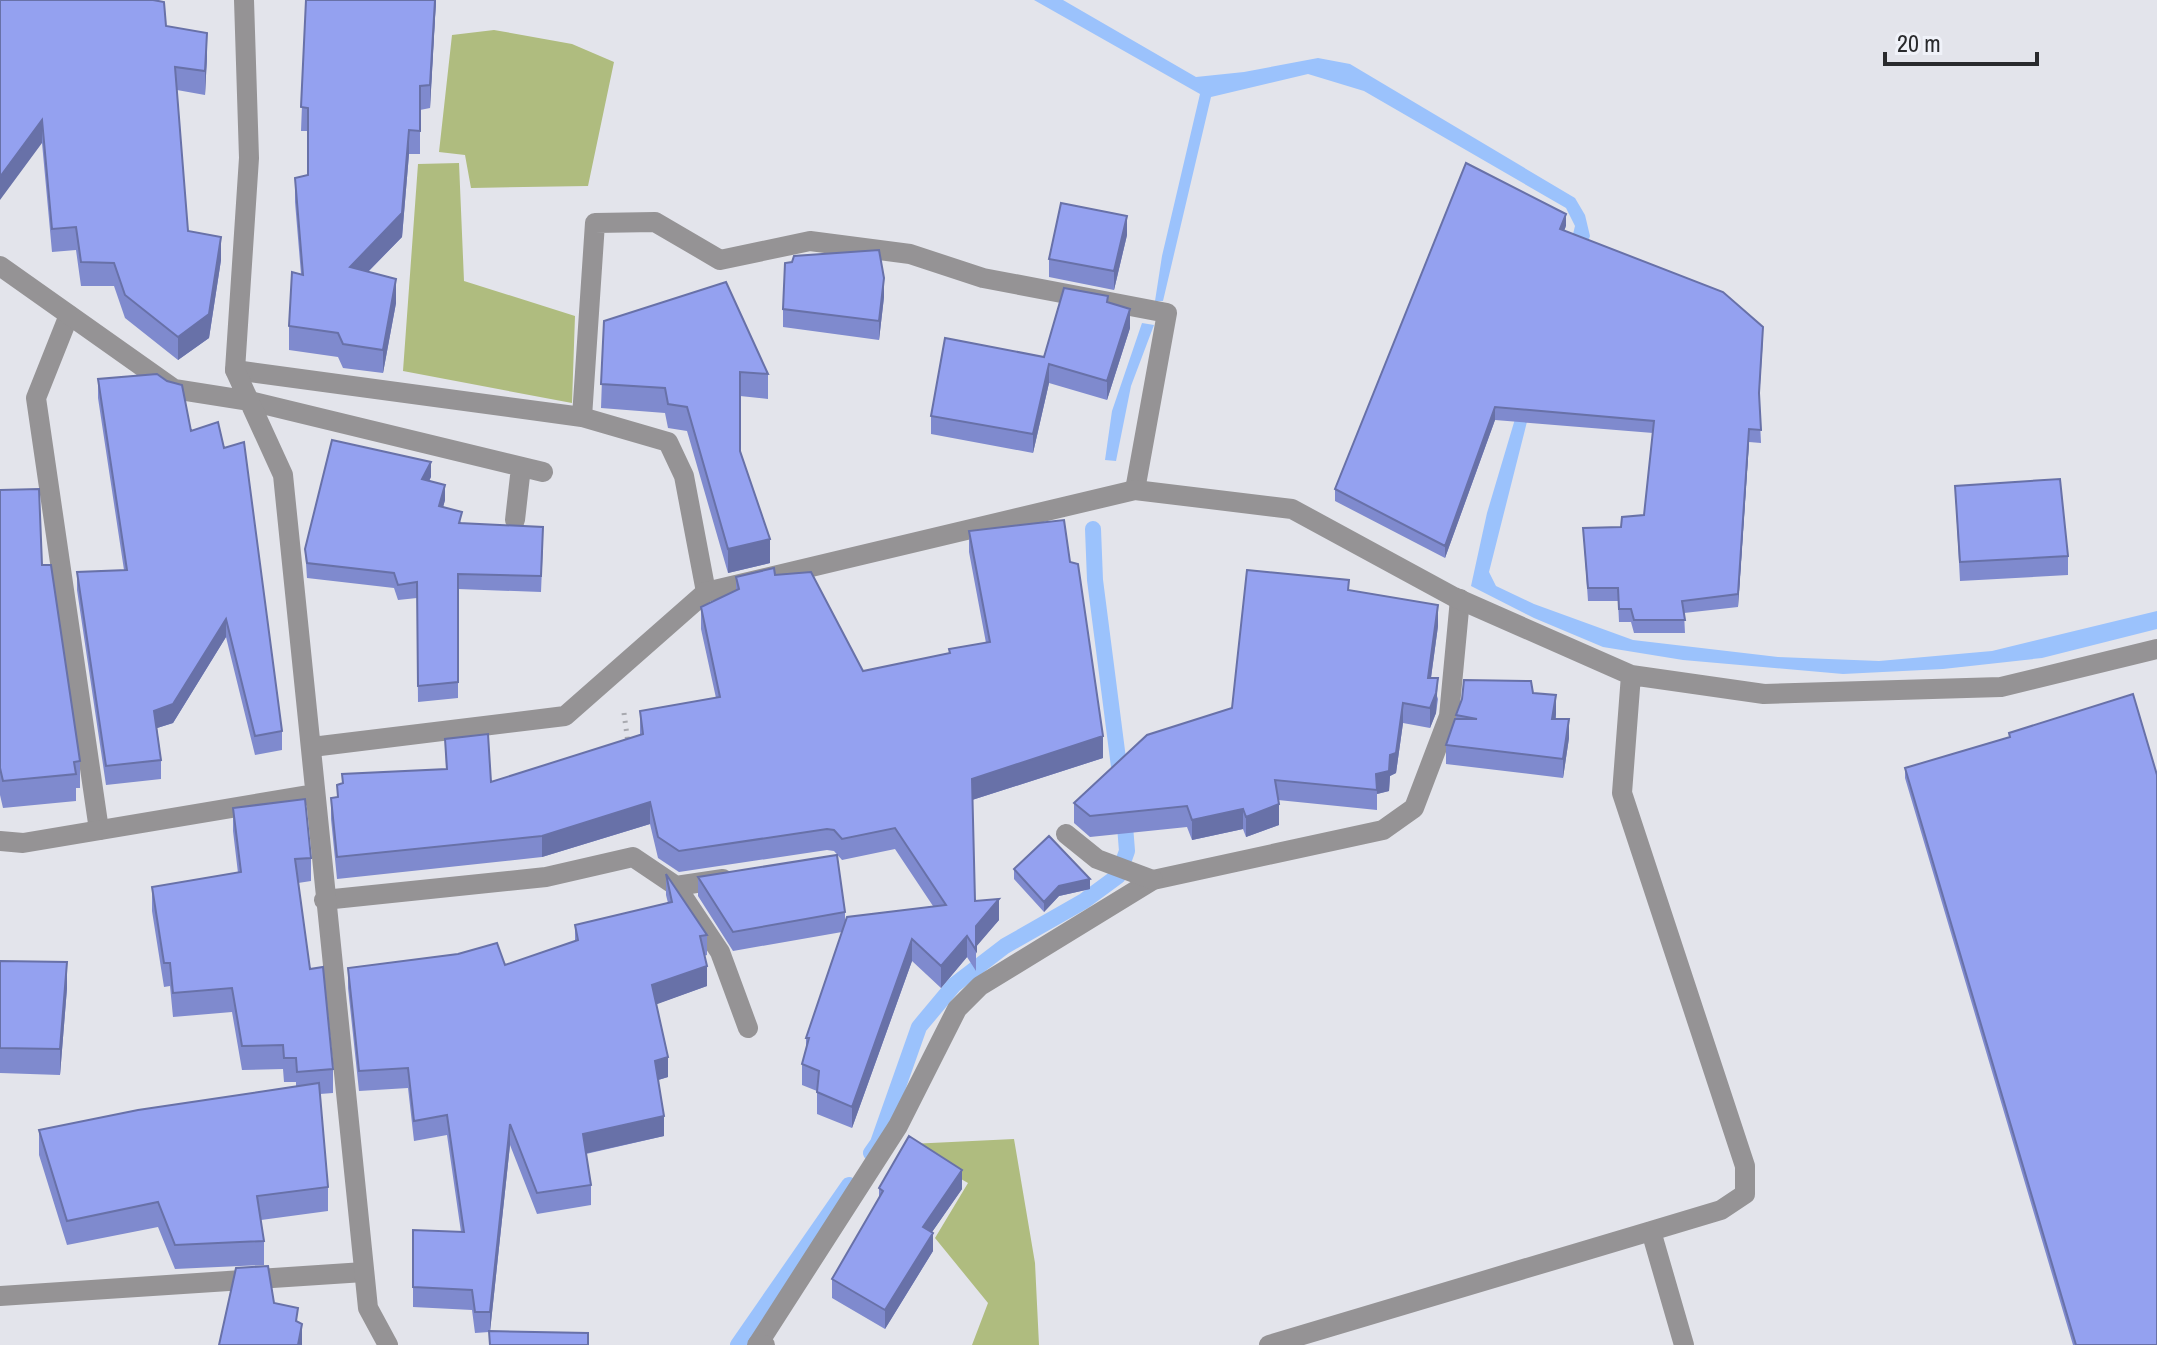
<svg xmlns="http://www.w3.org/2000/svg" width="2157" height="1345" viewBox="0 0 2157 1345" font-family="'Archivo Narrow',sans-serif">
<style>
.grass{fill:#afbc7f}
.water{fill:#9bc2fc}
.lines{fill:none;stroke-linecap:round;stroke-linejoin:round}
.stream{stroke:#9bc2fc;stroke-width:16}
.path{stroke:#a8a9af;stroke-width:5;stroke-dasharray:2 6;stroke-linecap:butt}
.lane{stroke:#959395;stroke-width:20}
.street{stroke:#959395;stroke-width:20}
.wall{fill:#7f8ace}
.shaded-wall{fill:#6871a8}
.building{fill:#94a1f0;stroke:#6871a8;stroke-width:2}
</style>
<rect width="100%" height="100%" fill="#e3e4eb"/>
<!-- grass -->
<path class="grass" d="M 494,30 L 572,44 L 614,62 L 588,186 L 471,188 L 465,155 L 439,152 L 452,35 Z
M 459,163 L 464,281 L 575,316 L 572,403 L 403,371 L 418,164 Z
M 1014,1139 L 1035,1263 L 1039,1345 L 972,1345 L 988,1303 L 935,1238 L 968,1183 L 919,1155 L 910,1144 Z"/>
<!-- water -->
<path class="water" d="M 1034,0 L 1063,0 L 1196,77 L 1244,72 L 1318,58 L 1350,64 L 1575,198 L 1585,215 L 1590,236 L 1533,398 L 1489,572 L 1496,586 L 1534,604 L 1633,640 L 1778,657 L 1879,661 L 1992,651 L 2157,611 L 2157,629 L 2042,658 L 1943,669 L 1843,674 L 1683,660 L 1603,647 L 1534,618 L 1471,586 L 1487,513 L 1515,419 L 1556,303 L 1575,226 L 1566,208 L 1364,91 L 1308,74 L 1211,97 L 1163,301 L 1155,301 L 1162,256 L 1200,94 Z
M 1142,323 L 1154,325 L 1131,386 L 1116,461 L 1105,460 L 1112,411 Z"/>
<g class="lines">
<!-- stream -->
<path class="stream" d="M 1093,529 L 1095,580 L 1121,782
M 871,1153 L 878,1143 L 919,1027 L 954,985 L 1005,946 L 1084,901 L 1118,876 L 1127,851 L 1124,813
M 738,1345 L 849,1185"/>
<!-- path -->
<path class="path" d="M 624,713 L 628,743"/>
<!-- lane -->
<path class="lane" d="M 69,315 L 36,398 L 99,830
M 235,370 L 582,417 L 668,442 L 684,476 L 706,592
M 250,401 L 543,472
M 582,417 L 595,223 L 655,222 L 720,260 L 810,241 L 910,254 L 983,278 L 1167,313 L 1135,490
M 515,520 L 521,467
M 676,886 L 720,952 L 748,1028
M 324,900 L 546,877 L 633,857 L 676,886 L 723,879
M 0,1296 L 364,1272
M 758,1344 L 898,1126 L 957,1009 L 980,986 L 1153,880 L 1383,830 L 1414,808 L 1449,716 L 1460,599"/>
<!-- street -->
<path class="street" d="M 244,0 L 249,158 L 235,370 L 283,475 L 368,1308 L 388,1345
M 0,266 L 174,389 L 250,401
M 1631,675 L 1622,793 L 1745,1166 L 1745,1194 L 1721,1210 L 1651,1231 L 1684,1345
M 312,747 L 565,716 L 706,592 L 1135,490 L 1292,509 L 1454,597 L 1631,675 L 1764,694 L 2001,687 L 2157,649
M 1066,834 L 1097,859 L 1153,880
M 0,841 L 23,843 L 314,794
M 757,1345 L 765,1345
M 1269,1345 L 1651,1231"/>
</g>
<!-- wall -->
<path class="wall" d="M 0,0 L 166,26 L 207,56 L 205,95 L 177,90 L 188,231 L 221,260 L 209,338 L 178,360 L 125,318 L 114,286 L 81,286 L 76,250 L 52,252 L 42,143 Z
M 306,0 L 436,0 L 430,108 L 420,110 L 420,154 L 409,154 L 402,237 L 368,272 L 396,303 L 383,373 L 343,368 L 338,357 L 289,350 L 289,326 L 301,274 L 295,202 L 295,178 L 308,175 L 308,131 L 301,131 Z
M 1566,226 L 1564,230 L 1763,339 L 1759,400 L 1761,443 L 1749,442 L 1738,607 L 1684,613 L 1685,633 L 1634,633 L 1631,622 L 1619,622 L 1618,601 L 1588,601 L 1583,528 L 1621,527 L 1644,515 L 1653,433 L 1495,420 L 1445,558 L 1335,501 L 1335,489 Z
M 1127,235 L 1114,290 L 1049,277 L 1049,259 Z
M 884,297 L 879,340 L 783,327 L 783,309 Z
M 1108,302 L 1130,328 L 1107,400 L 1049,383 L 1033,453 L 931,434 L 931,416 L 1044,357 Z
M 604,321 L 768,374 L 768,399 L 740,396 L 740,451 L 770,563 L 728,573 L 687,431 L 668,428 L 665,413 L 601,408 Z
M 98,379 L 191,431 L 282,731 L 282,750 L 255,755 L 226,637 L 173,723 L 157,728 L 161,760 L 161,779 L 106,785 L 77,590 L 77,572 L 124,570 L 98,398 Z
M 431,477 L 429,481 L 445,500 L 443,507 L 462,523 L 543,543 L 541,592 L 458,589 L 458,698 L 418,702 L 417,598 L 398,600 L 394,588 L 307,578 L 305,549 Z
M 1955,486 L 2068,556 L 2068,575 L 1960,581 Z
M 0,490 L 42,565 L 80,761 L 80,788 L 76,788 L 76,801 L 3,808 L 0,795 Z
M 969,531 L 1070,562 L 1103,758 L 972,800 L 975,901 L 999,920 L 976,946 L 976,971 L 967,957 L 941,988 L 912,961 L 852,1128 L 817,1114 L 817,1091 L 802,1085 L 802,1064 L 806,1051 L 806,1038 L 842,932 L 733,951 L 698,896 L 698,877 L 845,912 L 845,921 L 933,906 L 895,849 L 842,860 L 834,851 L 827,850 L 679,872 L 658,858 L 650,824 L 542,857 L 337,879 L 331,819 L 331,798 L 337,797 L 337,785 L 446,769 L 445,739 L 491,782 L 640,735 L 640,711 L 716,698 L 701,629 L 701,607 L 736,590 L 736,577 L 775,575 L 863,671 L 949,653 L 986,643 L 969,552 Z
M 1349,590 L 1438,626 L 1431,678 L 1438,699 L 1436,713 L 1430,728 L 1403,723 L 1396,773 L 1390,776 L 1389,791 L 1377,794 L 1377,810 L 1278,800 L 1279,825 L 1246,837 L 1243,829 L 1192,840 L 1187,827 L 1090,837 L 1074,823 L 1074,803 L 1232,708 Z
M 1533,693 L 1556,714 L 1556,719 L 1569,738 L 1563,778 L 1446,764 L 1446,745 L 1456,719 L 1456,715 Z
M 2009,733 L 2157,1345 L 2073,1345 L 1905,778 L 1905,768 L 2009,737 Z
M 233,808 L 311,858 L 311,881 L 298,883 L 310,969 L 333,1069 L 333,1093 L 320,1094 L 328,1187 L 328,1211 L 261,1220 L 264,1241 L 264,1265 L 175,1269 L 158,1227 L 67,1245 L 39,1155 L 39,1130 L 296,1087 L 296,1082 L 284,1082 L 283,1069 L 242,1070 L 232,1012 L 173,1017 L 170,986 L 164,987 L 152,911 L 152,887 L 238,873 L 233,831 Z
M 1014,869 L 1090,889 L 1059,896 L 1044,912 L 1014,879 Z
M 666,874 L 707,935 L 707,955 L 704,956 L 707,986 L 656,1004 L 668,1077 L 658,1080 L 664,1136 L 586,1154 L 591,1185 L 591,1205 L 537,1214 L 510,1145 L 490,1331 L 588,1345 L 489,1345 L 489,1332 L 475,1333 L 472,1310 L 413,1307 L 413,1230 L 461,1232 L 447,1135 L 414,1141 L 408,1088 L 359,1091 L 348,988 L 348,968 L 505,965 L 575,941 L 575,925 L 668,903 L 666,895 Z
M 0,961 L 67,988 L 60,1075 L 0,1073 Z
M 879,1188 L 962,1189 L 932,1232 L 933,1251 L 885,1329 L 832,1298 L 832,1279 L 879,1199 Z"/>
<!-- shaded-wall -->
<path class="shaded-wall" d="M 435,0 L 436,0 L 430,108 L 430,85 Z
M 207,33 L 207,56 L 205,95 L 205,71 Z
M 42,120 L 42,143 L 0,200 L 0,177 Z
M 409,130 L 409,154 L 402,237 L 350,290 L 350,267 Z
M 1566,214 L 1566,226 L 1560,241 L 1560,229 Z
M 1127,216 L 1127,235 L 1114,290 L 1114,271 Z
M 221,237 L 221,260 L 209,338 L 178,360 L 178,337 Z
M 884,278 L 884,297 L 879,340 L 879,321 Z
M 396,279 L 396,303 L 383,373 L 383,350 Z
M 1130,309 L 1130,328 L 1107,400 L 1107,381 Z
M 1049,364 L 1049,383 L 1033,453 L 1033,434 Z
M 1495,407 L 1495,420 L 1445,558 L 1445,546 Z
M 1749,429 L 1749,442 L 1738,607 L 1738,594 Z
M 431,462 L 431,477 L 422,494 L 422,479 Z
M 445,485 L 445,500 L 439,522 L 439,506 Z
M 770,539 L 770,563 L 728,573 L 728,549 Z
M 1438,605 L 1438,626 L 1428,699 L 1428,678 Z
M 226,619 L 226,637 L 173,723 L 154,729 L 154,711 Z
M 1438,678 L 1436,713 L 1430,728 L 1430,708 Z
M 1556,695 L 1556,714 L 1552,738 L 1552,719 Z
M 1403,703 L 1403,723 L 1396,773 L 1390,776 L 1389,791 L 1377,794 L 1376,774 L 1390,755 Z
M 1569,719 L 1569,738 L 1563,778 L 1563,759 Z
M 1103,736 L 1103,758 L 972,800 L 972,779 Z
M 650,802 L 650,824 L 542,857 L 542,836 Z
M 1279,804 L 1279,825 L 1246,837 L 1246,817 Z
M 1243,809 L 1243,829 L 1192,840 L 1192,820 Z
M 1090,879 L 1090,889 L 1059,896 L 1044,912 L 1044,902 L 1059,886 Z
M 999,899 L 999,920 L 976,947 L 976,926 Z
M 967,936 L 967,957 L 941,988 L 941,966 Z
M 912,939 L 912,961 L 852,1128 L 852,1107 Z
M 67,962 L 67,988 L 60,1075 L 60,1049 Z
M 707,966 L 707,986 L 652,1006 L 652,985 Z
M 668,1057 L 668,1077 L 655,1081 L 655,1061 Z
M 664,1116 L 664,1136 L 583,1154 L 583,1134 Z
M 510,1124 L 510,1145 L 490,1332 L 490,1312 Z
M 962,1170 L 962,1189 L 923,1245 L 923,1227 Z
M 933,1233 L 933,1251 L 885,1329 L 885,1310 Z
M 302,1324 L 302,1345 L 298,1345 Z"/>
<!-- building -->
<path class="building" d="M 0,0 L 153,0 L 164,2 L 166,26 L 207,33 L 205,71 L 175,67 L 188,231 L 221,237 L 209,314 L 178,337 L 125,295 L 114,263 L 81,262 L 76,227 L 52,229 L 42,120 L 0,177 Z
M 306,0 L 435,0 L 430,85 L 420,86 L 420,131 L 409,130 L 402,213 L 350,267 L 396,279 L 383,350 L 343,344 L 338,333 L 289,326 L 292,272 L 303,275 L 295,178 L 308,175 L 308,108 L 301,107 Z
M 1466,163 L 1566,214 L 1560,229 L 1723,292 L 1763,327 L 1759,393 L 1761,430 L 1749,429 L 1738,594 L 1682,601 L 1685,620 L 1634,620 L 1631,609 L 1619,609 L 1618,588 L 1588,588 L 1583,528 L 1621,527 L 1622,517 L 1644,515 L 1654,421 L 1495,407 L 1445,546 L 1335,489 Z
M 1061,203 L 1127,216 L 1114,271 L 1049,259 Z
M 879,250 L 884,278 L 879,321 L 783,309 L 785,263 L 792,262 L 794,256 Z
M 726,282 L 768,374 L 740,372 L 740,451 L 770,539 L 728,549 L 687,407 L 668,404 L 665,388 L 601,384 L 604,321 Z
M 1064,288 L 1108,296 L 1107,302 L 1130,309 L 1107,381 L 1049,364 L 1033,434 L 931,416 L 945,338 L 1044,357 Z
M 157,374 L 167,381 L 182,385 L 191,431 L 218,422 L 224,448 L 244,442 L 282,731 L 255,736 L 226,619 L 173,704 L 154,711 L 161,760 L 106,766 L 77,572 L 127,570 L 98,379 Z
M 332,440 L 431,462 L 422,479 L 445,485 L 439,506 L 462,512 L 459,523 L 543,527 L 541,576 L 458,574 L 458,682 L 418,686 L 417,582 L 398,585 L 394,573 L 307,563 L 305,549 Z
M 2060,479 L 2068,556 L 1960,562 L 1955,486 Z
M 39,489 L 42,565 L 51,565 L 80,761 L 74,762 L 76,774 L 3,781 L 0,768 L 0,490 Z
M 1064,520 L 1070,562 L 1078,564 L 1103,736 L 972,779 L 975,901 L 999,899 L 976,926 L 976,950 L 967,936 L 941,966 L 912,939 L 852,1107 L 817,1092 L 819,1071 L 802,1064 L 809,1038 L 806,1038 L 847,917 L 946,905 L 895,828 L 842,839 L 834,830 L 827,829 L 679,851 L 658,837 L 650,802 L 542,836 L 337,857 L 331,798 L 338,797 L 337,785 L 343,783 L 342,774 L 447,769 L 445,739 L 488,734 L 491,782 L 643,734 L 640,711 L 720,697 L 701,607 L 739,589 L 736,577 L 774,568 L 775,575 L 811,572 L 863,671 L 950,653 L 949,649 L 990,642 L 969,531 Z
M 1247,570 L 1349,580 L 1348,590 L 1438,605 L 1428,678 L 1438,678 L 1436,693 L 1430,708 L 1403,703 L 1396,753 L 1390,755 L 1389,771 L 1376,774 L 1377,790 L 1275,780 L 1279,804 L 1246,817 L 1243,809 L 1192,820 L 1187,806 L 1090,816 L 1074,803 L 1147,735 L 1232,708 Z
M 1464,680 L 1531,681 L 1533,693 L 1556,695 L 1552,719 L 1569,719 L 1563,759 L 1446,745 L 1455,719 L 1477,719 L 1456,715 L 1462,699 Z
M 2133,694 L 2157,775 L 2157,1345 L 2076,1345 L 1905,768 L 2010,737 L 2009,733 Z
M 305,799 L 311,858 L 295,859 L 310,969 L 323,967 L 333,1069 L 297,1072 L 296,1058 L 284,1058 L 283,1045 L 242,1046 L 232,988 L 173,993 L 170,963 L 164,963 L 152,887 L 241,872 L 233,808 Z
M 1049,836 L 1090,879 L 1059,886 L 1044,902 L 1014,869 Z
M 837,855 L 845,912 L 733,932 L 698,877 Z
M 666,874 L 707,935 L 700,936 L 707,966 L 652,985 L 668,1057 L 655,1061 L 664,1116 L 583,1134 L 591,1185 L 537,1193 L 510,1124 L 490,1312 L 475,1312 L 472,1290 L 413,1287 L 413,1230 L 464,1232 L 447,1115 L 414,1121 L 408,1068 L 359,1071 L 348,968 L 458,954 L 497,943 L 505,965 L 578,940 L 575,925 L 672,902 Z
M 0,961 L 67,962 L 60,1049 L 0,1048 Z
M 319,1083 L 328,1187 L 257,1196 L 264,1241 L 175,1245 L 158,1202 L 67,1221 L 39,1130 L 138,1110 Z
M 909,1136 L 962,1170 L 923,1227 L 933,1233 L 885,1310 L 832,1279 L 883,1191 L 879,1188 Z
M 268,1266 L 274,1303 L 298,1308 L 296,1321 L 302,1324 L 298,1345 L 219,1345 L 236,1268 Z
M 489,1331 L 588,1333 L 588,1345 L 490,1345 Z"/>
<!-- scale -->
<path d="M1885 52v12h152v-12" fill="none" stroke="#292a2d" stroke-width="4"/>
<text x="1897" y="52" font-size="24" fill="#292a2d" stroke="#f0f2f9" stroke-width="6" paint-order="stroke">20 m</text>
</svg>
